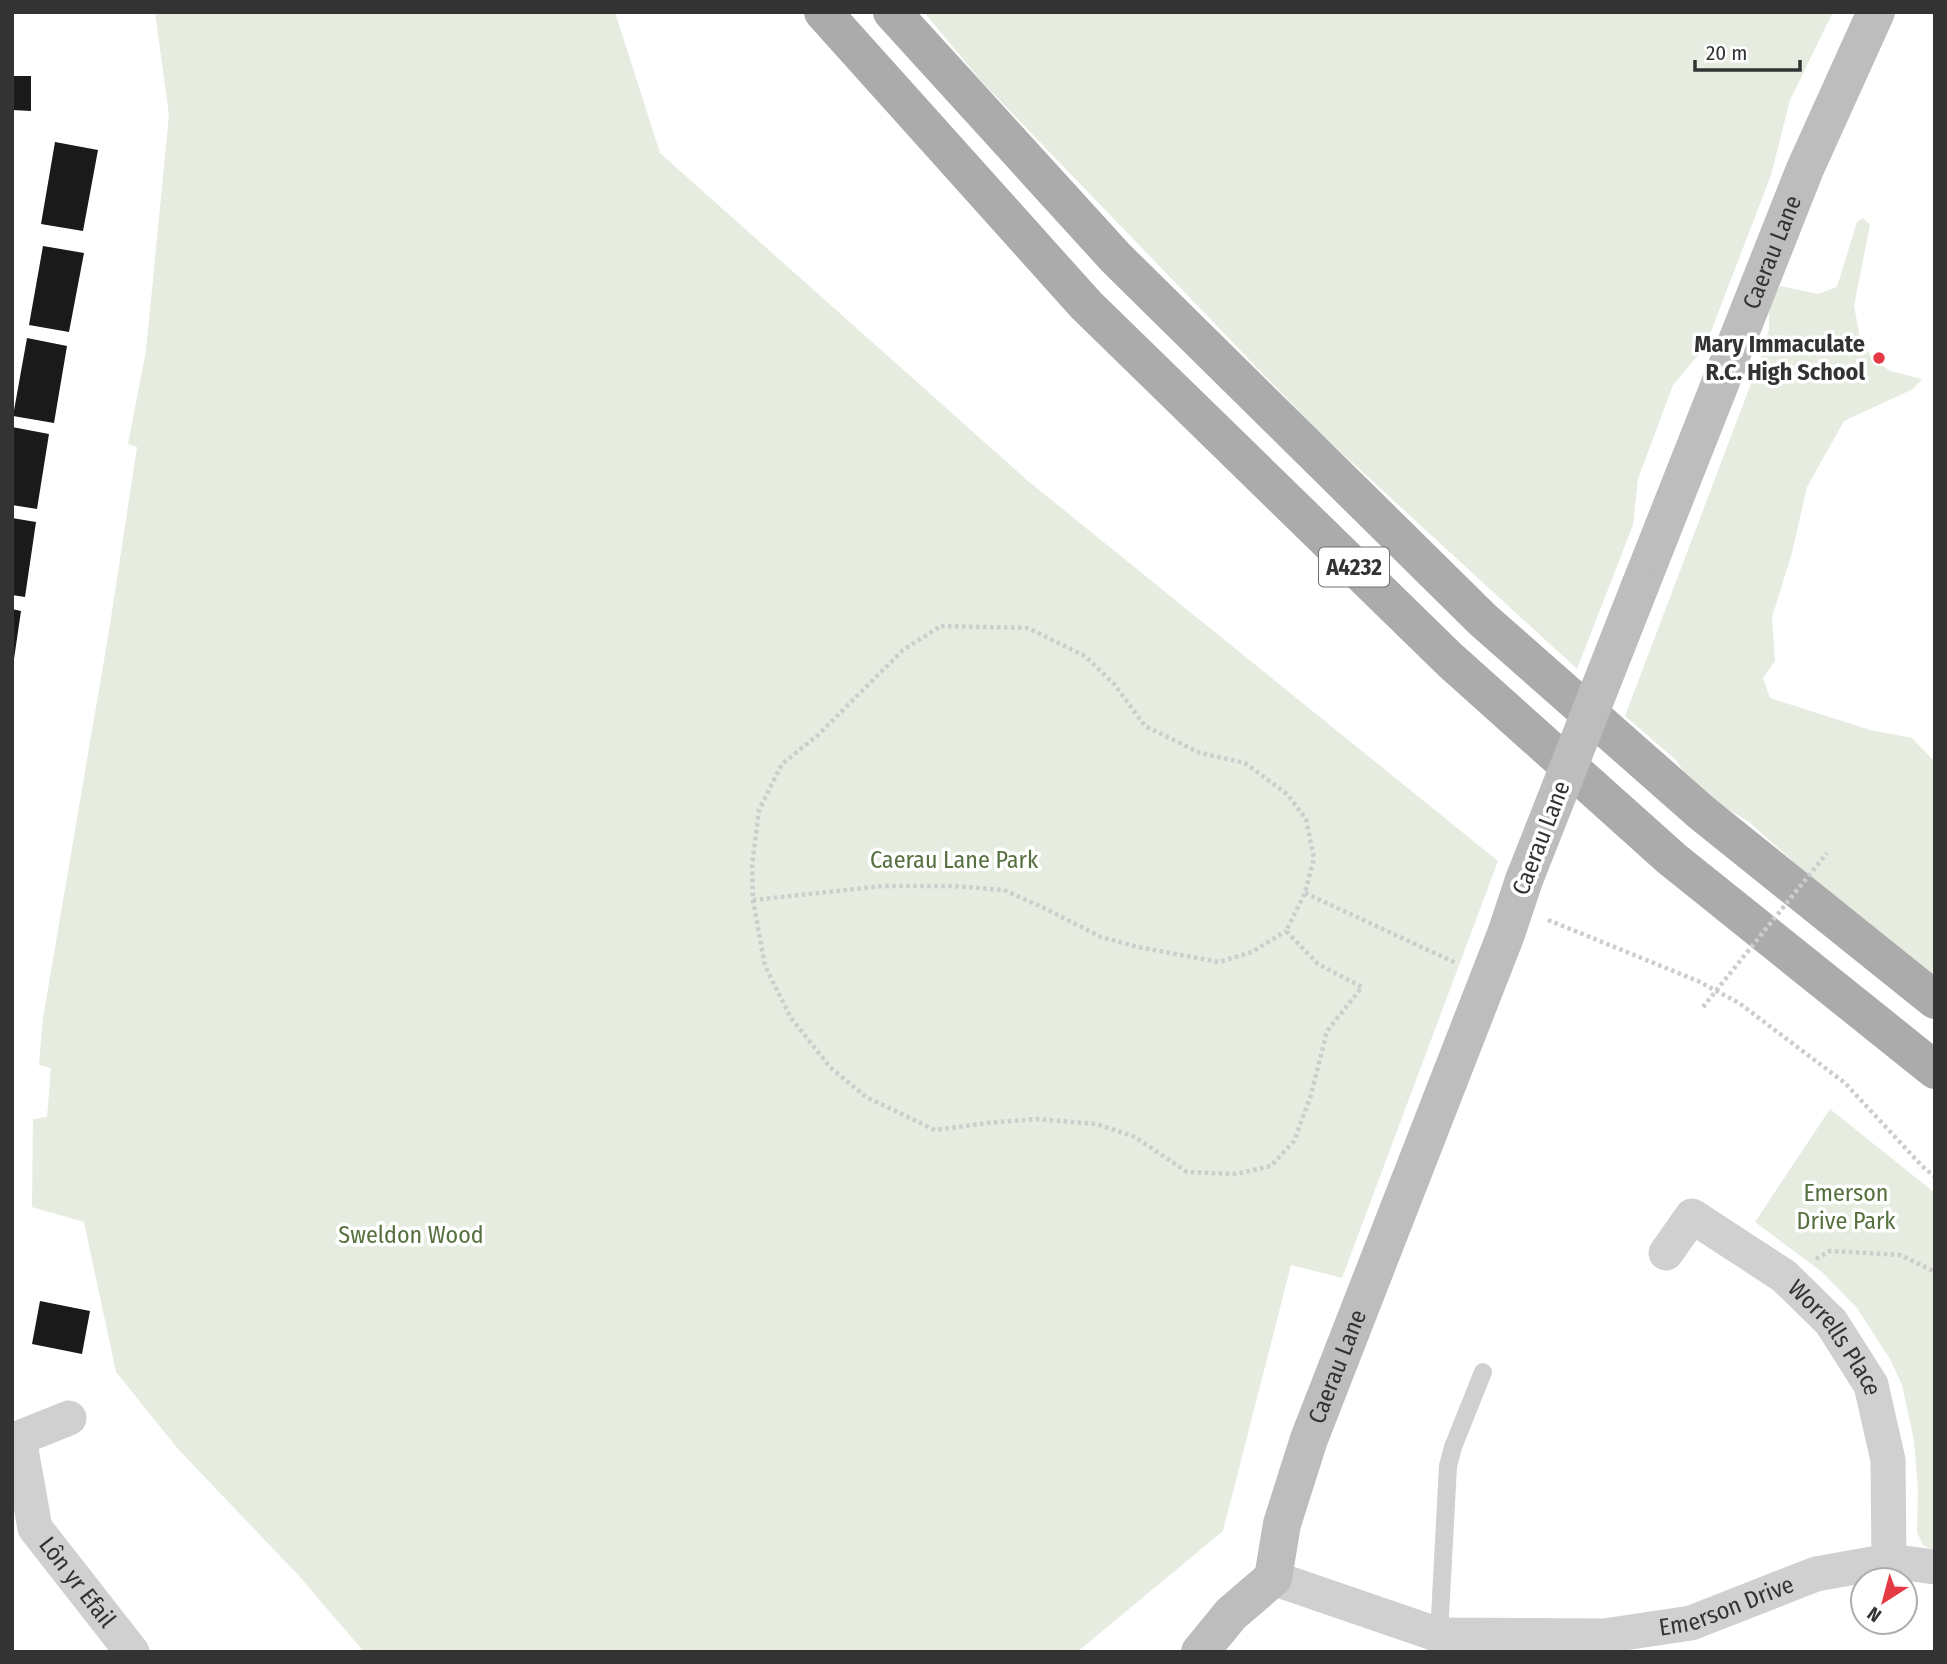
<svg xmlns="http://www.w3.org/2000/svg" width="1947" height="1664" viewBox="0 0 1947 1664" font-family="'Fira Sans Condensed',sans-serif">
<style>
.green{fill:#e6ecdf}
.building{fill:#1a1a1a}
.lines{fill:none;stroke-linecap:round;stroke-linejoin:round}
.path{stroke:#cdcdcd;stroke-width:4.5;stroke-dasharray:3.5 3.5;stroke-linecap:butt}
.lane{stroke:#d0d0d0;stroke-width:18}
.street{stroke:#d0d0d0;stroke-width:35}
.secondary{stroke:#bdbdbd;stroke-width:38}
.primary{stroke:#ababab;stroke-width:38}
.path-bridge{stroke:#cdcdcd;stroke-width:4.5;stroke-dasharray:3.5 3.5;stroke-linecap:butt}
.secondary-bridge{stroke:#bdbdbd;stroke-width:38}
.poi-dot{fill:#e63946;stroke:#fff;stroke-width:2.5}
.labels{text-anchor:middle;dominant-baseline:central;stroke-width:7;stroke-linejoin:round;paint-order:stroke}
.shield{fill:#fff;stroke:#707070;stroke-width:2}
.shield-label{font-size:23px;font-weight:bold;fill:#333}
.street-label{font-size:24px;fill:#333;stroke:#fff}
.poi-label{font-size:24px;font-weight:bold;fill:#333;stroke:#fff;text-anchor:end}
.park-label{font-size:24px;fill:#56703f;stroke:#fff}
</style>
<rect width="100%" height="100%" fill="#fff"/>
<!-- green -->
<path class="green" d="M 155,12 L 615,12 L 660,153 L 1028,481 L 1498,861 L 1342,1278 L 1291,1265 L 1223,1531 L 1077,1652 L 364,1652 L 300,1577 L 178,1449 L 116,1372 L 84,1222 L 32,1207 L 33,1119 L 47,1117 L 51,1068 L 39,1065 L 43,1018 L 110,625 L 137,447 L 128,444 L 146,351 L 169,115 Z
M 924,12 L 1833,12 L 1790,100 L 1771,175 L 1705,347 L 1673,385 L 1638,479 L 1633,525 L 1577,669 L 1320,433 L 981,81 Z
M 1863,218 L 1870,225 L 1854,306 L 1860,337 L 1872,358 L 1890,371 L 1922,379 L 1913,389 L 1844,421 L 1807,487 L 1792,553 L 1772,617 L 1775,661 L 1763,678 L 1770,698 L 1870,730 L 1912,738 L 1935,762 L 1935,979 L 1817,883 L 1748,821 L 1697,792 L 1676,760 L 1625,716 L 1763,352 L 1769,329 L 1769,305 L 1780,286 L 1818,294 L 1837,287 L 1857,222 Z
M 1830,1109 L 1935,1193 L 1935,1551 L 1923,1545 L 1917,1532 L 1918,1489 L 1914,1441 L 1902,1385 L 1890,1359 L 1857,1308 L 1822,1272 L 1755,1222 Z"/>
<!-- building -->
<path class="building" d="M 12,76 L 31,76 L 31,111 L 12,110 Z
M 55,142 L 98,150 L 83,231 L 41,224 Z
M 43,246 L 84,253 L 69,332 L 29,325 Z
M 27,338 L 67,346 L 54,423 L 13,416 Z
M 12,427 L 49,434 L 37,509 L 12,505 Z
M 12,518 L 36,522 L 25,597 L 12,595 Z
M 12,609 L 21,611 L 14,659 L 12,659 Z
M 40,1301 L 90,1311 L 82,1354 L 32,1344 Z"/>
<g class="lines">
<!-- path -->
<path class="path" d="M 941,626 L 1028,628 L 1085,656 L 1114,684 L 1145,726 L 1200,753 L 1245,763 L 1287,794 L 1306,819 L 1314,858 L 1305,893 L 1286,931 L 1318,964 L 1362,987 L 1327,1031 L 1311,1095 L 1294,1141 L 1271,1166 L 1236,1174 L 1187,1172 L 1135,1137 L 1097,1124 L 1036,1119 L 987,1123 L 935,1130 L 866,1097 L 830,1067 L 791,1018 L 765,966 L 753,900 L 752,866 L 759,810 L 782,764 L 818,735 L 903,650 Z
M 1305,893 L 1456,963
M 753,900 L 883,886 L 952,886 L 1004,890 L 1042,907 L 1101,937 L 1138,947 L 1219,962 L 1252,952 L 1286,931
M 1548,920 L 1698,981 L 1739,1003 L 1845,1083 L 1922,1166 L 1935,1177
M 1816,1259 L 1830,1251 L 1901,1255 L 1935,1272"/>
<!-- lane -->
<path class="lane" d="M 1439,1635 L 1448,1466 L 1453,1447 L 1483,1372"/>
<!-- street -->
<g class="street">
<path id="s1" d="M 1666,1253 L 1692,1216 L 1784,1276 L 1831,1322 L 1871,1385 L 1888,1460 L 1889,1561"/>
<path id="s2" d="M 69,1418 L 19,1438 L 35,1528 L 132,1652"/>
<path id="s3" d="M 1273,1578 L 1439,1635 L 1604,1636 L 1691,1623 L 1816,1574 L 1889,1561 L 1935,1567"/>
</g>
<!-- secondary -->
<g class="secondary">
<path id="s4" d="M 1640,586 L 1805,169 L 1876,12"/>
<path id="s5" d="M 1200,1652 L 1231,1614 L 1273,1578 L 1282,1524 L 1309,1439 L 1506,934 L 1524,880"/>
</g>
<!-- primary -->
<path class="primary" d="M 823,12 L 1086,305 L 1450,660 L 1672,859 L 1935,1070
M 892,12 L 1116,258 L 1483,620 L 1702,813 L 1935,1000"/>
<!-- path-bridge -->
<path class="path-bridge" d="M 1703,1007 L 1827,853"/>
<!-- secondary-bridge -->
<path class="secondary-bridge" d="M 1524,880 L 1640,586"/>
</g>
<!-- markers -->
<circle class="poi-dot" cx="1879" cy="358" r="7"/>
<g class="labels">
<!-- shield labels -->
<rect class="shield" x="1319" y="547.5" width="70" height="39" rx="5"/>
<g class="shield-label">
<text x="1354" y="567">A4232</text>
</g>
<!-- street labels -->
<g class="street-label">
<text stroke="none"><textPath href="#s4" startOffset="359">Caerau Lane</textPath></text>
<text transform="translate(1541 838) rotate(-69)">Caerau Lane</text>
<text stroke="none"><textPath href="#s1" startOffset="236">Worrells Place</textPath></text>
<text stroke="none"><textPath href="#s5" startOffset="326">Caerau Lane</textPath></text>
<text stroke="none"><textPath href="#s2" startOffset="214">Lôn yr Efail</textPath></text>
<text stroke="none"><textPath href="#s3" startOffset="467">Emerson Drive</textPath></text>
</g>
<!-- poi labels -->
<g class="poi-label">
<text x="1865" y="344">Mary Immaculate<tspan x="1865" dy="28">R.C. High School</tspan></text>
</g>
<!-- park labels -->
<g class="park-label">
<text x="954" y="860">Caerau Lane Park</text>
<text x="1846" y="1193">Emerson<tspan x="1846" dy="28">Drive Park</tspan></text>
<text x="411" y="1235">Sweldon Wood</text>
</g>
</g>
<!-- border -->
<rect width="1947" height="1664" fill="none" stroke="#333333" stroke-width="28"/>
<!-- north arrow -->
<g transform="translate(1884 1601) rotate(216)"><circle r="33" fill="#ffffff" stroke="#adadad" stroke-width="2"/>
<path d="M0-5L12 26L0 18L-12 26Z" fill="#e63946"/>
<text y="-10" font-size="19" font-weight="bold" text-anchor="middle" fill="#333333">N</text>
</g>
<!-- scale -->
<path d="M1695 60v10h105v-10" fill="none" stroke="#333333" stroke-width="3.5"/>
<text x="1706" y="60" font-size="21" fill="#333333" stroke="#ffffff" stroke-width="5" paint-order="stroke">20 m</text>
</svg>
